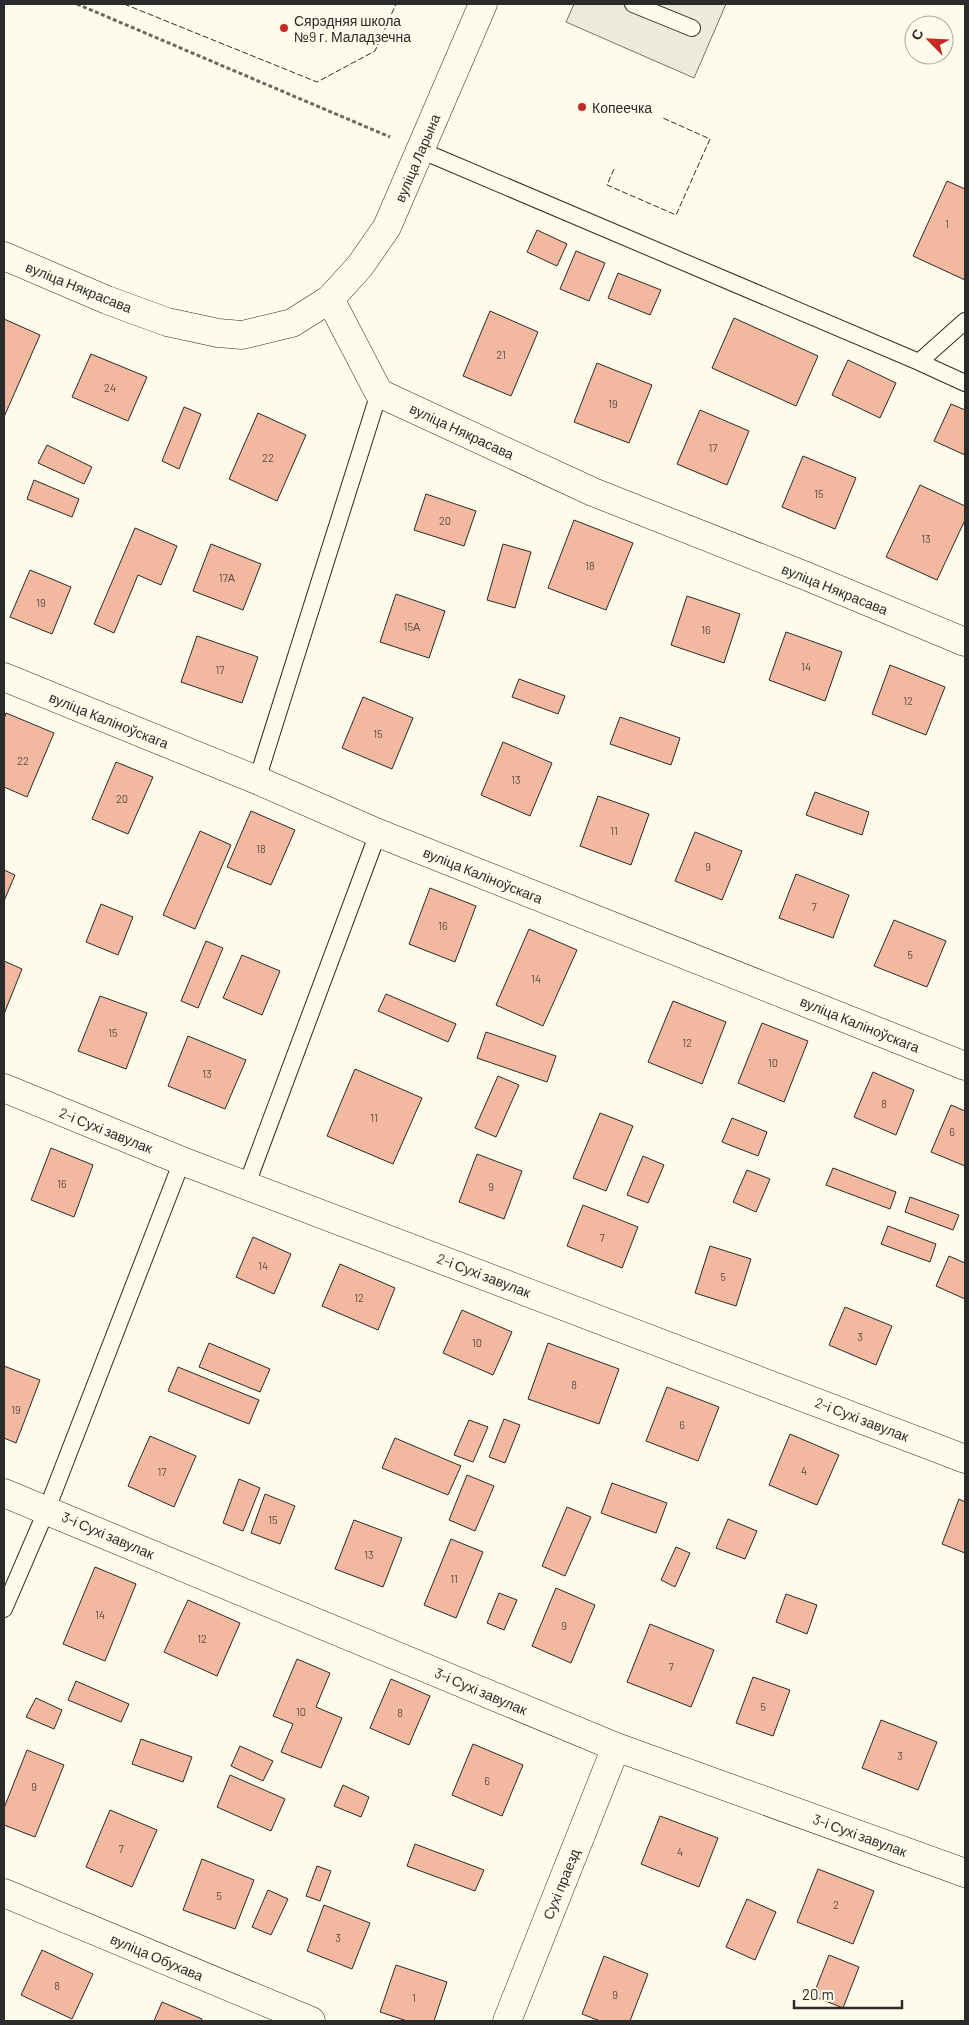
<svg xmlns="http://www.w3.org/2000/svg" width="969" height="2025" viewBox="0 0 969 2025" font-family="Barlow,sans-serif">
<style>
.parking{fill:#eceadb;stroke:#74746e}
.building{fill:#f2b8a0;stroke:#2b2b2b}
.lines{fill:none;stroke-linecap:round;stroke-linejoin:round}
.lane-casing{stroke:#2b2b2b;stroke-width:18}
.street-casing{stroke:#2b2b2b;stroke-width:29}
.secondary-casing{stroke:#2b2b2b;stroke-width:29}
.path{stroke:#6a6964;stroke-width:3;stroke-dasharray:4 2.5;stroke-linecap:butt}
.lane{stroke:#fdfbea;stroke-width:16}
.street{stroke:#fdfbea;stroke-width:28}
.secondary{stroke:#fdfbea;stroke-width:28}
.fence{stroke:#2b2b2b;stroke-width:1;stroke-dasharray:6 2.5;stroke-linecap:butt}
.poi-dot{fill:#c62828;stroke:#fdfbea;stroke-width:2}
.labels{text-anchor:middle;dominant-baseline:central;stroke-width:4;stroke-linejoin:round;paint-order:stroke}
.number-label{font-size:11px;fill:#5d4e48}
.poi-label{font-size:14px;fill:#2b2b2b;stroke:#fdfbea;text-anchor:start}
.street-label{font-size:14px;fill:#2b2b2b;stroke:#fdfbea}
</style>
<rect width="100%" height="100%" fill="#fdfbea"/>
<!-- parking -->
<path class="parking" d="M 574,4 L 726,4 L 694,78 L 566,22 Z"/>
<!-- building -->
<path class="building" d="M 947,181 L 965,189 L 965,280 L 913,256 Z
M 537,230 L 567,244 L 557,266 L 527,252 Z
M 576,251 L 605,263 L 589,301 L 560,289 Z
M 618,273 L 661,290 L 650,315 L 608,298 Z
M 490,311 L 538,332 L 511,396 L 463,376 Z
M 734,318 L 818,356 L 796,406 L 712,368 Z
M 4,319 L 40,335 L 4,417 Z
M 91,354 L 147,377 L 128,421 L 72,397 Z
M 848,360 L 896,383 L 880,418 L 832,395 Z
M 597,363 L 652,385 L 629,443 L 574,422 Z
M 951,404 L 965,410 L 965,455 L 934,441 Z
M 184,407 L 201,414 L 179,469 L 162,461 Z
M 700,410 L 749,431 L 727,485 L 677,464 Z
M 258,413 L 306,435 L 277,501 L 229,479 Z
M 47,445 L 92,467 L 84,484 L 38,463 Z
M 803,456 L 856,478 L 835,529 L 782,507 Z
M 34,480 L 79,499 L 72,517 L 27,499 Z
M 920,485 L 965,506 L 965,520 L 937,580 L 886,557 Z
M 426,494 L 476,511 L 464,546 L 414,530 Z
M 574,520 L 633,543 L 606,610 L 548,588 Z
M 135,528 L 177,546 L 161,585 L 138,575 L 114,633 L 94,624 Z
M 211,544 L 261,564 L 243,610 L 193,591 Z
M 503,544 L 531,552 L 515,608 L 487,600 Z
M 30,570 L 71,587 L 52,634 L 10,617 Z
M 396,594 L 445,611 L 429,658 L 380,642 Z
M 687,596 L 740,614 L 724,663 L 671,645 Z
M 786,632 L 842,652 L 825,701 L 769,680 Z
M 197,636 L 258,657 L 242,703 L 181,682 Z
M 890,665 L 945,687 L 926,735 L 872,714 Z
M 519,679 L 565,696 L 558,714 L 512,697 Z
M 363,697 L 413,718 L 392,769 L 342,748 Z
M 6,713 L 54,733 L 27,797 L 4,787 L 4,719 Z
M 620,717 L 680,738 L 671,765 L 610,744 Z
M 503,742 L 552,763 L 530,816 L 481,795 Z
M 116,762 L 153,777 L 128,834 L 92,819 Z
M 815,792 L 869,812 L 862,835 L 806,815 Z
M 598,796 L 649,814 L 631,865 L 580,846 Z
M 251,811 L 295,830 L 271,885 L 227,867 Z
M 200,831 L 231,845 L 195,929 L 163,915 Z
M 695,832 L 742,851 L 722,900 L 675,881 Z
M 4,870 L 15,875 L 4,901 Z
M 796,874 L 849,895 L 833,938 L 779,918 Z
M 430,888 L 476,906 L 455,962 L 409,944 Z
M 101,904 L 133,917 L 118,955 L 86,942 Z
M 894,920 L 946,941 L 927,987 L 874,966 Z
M 529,929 L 577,950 L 543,1026 L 496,1005 Z
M 206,941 L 223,948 L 198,1008 L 181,1001 Z
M 242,955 L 280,971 L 262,1015 L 223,998 Z
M 4,961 L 22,969 L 4,1014 Z
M 386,994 L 456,1024 L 448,1042 L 378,1011 Z
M 100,996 L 147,1013 L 126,1069 L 78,1051 Z
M 673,1001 L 726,1022 L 702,1084 L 648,1062 Z
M 762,1023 L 808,1041 L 784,1102 L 738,1083 Z
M 486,1032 L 556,1056 L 547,1082 L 477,1058 Z
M 188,1036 L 246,1060 L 225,1109 L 168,1086 Z
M 355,1069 L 422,1098 L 393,1164 L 327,1136 Z
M 873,1072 L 914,1090 L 896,1135 L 854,1117 Z
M 498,1076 L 519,1085 L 496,1137 L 475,1128 Z
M 951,1105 L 965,1111 L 965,1166 L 931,1152 Z
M 600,1113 L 633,1126 L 606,1191 L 573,1178 Z
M 732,1118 L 767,1132 L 758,1156 L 722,1142 Z
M 51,1148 L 93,1165 L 74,1217 L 31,1200 Z
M 477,1154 L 522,1171 L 504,1219 L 459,1202 Z
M 643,1156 L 664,1165 L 648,1203 L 627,1195 Z
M 833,1168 L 896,1192 L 890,1209 L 826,1185 Z
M 747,1170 L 770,1179 L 756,1212 L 733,1202 Z
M 910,1197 L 959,1215 L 953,1230 L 905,1212 Z
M 583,1205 L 638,1227 L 622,1268 L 567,1246 Z
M 888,1226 L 936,1244 L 930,1262 L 881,1244 Z
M 253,1237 L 291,1254 L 274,1294 L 236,1277 Z
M 710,1246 L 751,1259 L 736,1306 L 695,1293 Z
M 949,1256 L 965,1263 L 965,1299 L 936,1286 Z
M 340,1264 L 395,1288 L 378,1330 L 322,1306 Z
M 845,1307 L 892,1326 L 876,1365 L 829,1345 Z
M 462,1310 L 512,1332 L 493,1375 L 443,1353 Z
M 209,1343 L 270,1369 L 260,1392 L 199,1367 Z
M 548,1343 L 619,1369 L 599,1424 L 528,1399 Z
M 4,1366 L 40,1380 L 16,1443 L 4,1438 Z
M 178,1367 L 259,1400 L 249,1424 L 168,1391 Z
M 667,1387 L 719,1407 L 698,1461 L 646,1441 Z
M 504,1419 L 520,1425 L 505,1463 L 489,1457 Z
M 469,1420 L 488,1427 L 473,1462 L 454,1455 Z
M 790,1434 L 839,1455 L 817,1505 L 769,1485 Z
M 150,1436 L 196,1456 L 174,1507 L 128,1486 Z
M 395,1438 L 461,1466 L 448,1495 L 382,1468 Z
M 467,1475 L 494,1486 L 475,1531 L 449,1520 Z
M 239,1479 L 260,1488 L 243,1531 L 223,1523 Z
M 612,1483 L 667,1503 L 656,1533 L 601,1513 Z
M 265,1494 L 295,1506 L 280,1544 L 251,1533 Z
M 959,1499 L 965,1502 L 965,1553 L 942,1544 Z
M 567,1507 L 591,1517 L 565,1576 L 542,1566 Z
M 728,1519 L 757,1531 L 745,1559 L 716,1548 Z
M 354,1520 L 402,1538 L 383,1587 L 335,1569 Z
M 451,1539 L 483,1552 L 456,1618 L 424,1605 Z
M 676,1547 L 690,1553 L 675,1587 L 661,1580 Z
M 95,1567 L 136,1584 L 105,1661 L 63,1644 Z
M 556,1588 L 595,1605 L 571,1663 L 532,1646 Z
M 499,1593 L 517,1600 L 504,1630 L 487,1623 Z
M 786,1594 L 817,1605 L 807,1634 L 776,1622 Z
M 188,1600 L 240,1623 L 217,1676 L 164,1652 Z
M 650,1624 L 714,1650 L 691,1707 L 627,1682 Z
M 297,1659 L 330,1673 L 316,1707 L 342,1718 L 321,1768 L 281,1752 L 293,1724 L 273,1716 Z
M 753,1677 L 790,1690 L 773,1736 L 736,1723 Z
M 391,1679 L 430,1696 L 409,1745 L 370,1728 Z
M 76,1681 L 129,1704 L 121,1722 L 68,1700 Z
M 36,1698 L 62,1710 L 54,1729 L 26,1717 Z
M 881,1720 L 937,1742 L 918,1790 L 862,1768 Z
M 141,1739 L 192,1757 L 183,1782 L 132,1764 Z
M 473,1744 L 523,1765 L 502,1816 L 452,1795 Z
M 240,1746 L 273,1761 L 263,1781 L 231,1766 Z
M 27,1750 L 64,1765 L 35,1837 L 4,1825 L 4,1808 Z
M 230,1775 L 285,1799 L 271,1831 L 217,1807 Z
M 343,1785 L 369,1797 L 361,1817 L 334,1806 Z
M 110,1810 L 157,1830 L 132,1887 L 86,1867 Z
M 660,1816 L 718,1838 L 699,1887 L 641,1864 Z
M 415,1844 L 484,1870 L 475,1891 L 407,1866 Z
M 202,1859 L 254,1880 L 235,1929 L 183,1910 Z
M 317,1866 L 331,1871 L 320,1901 L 306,1896 Z
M 818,1869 L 874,1891 L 853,1944 L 797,1922 Z
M 268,1890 L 288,1899 L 271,1935 L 252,1927 Z
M 747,1899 L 776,1912 L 755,1960 L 726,1947 Z
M 324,1905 L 370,1923 L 352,1969 L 307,1951 Z
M 42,1950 L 93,1974 L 72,2019 L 21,1995 Z
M 829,1955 L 859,1967 L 843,2008 L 813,1996 Z
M 604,1956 L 648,1974 L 630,2021 L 600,2021 L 582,2014 Z
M 396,1965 L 447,1982 L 434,2021 L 407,2021 L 380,2012 Z
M 162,2002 L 202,2019 L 201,2021 L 154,2021 Z"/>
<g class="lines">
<defs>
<path id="lane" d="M 633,4 L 692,28
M 420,150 L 919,362 L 965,321
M 919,362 L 965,383
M 257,780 L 379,393
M 247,1184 L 378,833
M 4,1609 L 47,1509 L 182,1161"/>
<path id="street" d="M 330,299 L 379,393 L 593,492 L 806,576 L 965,642
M 4,677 L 257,780 L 378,833 L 965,1066
M 4,1088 L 182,1161 L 965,1459
M 4,1493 L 616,1747 L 965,1873
M 4,1893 L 311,2021
M 507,2021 L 616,1747"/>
<path id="secondary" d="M 4,256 L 107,300 L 167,322 L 218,333 L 242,335 L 292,323 L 330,299 L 360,266 L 387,227 L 483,4"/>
</defs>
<!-- lane casing -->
<use href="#lane" class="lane-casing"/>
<!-- street casing -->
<use href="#street" class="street-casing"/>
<!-- secondary casing -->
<use href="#secondary" class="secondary-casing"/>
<!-- path -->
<path class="path" d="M 77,4 L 390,137"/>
<!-- lane -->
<use href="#lane" class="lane"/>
<!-- street -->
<use href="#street" class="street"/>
<!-- secondary -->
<use href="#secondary" class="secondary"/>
<!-- fence -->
<path class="fence" d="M 124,4 L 317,82 L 375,51 L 396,4
M 614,169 L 607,185 L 676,215 L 710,139 L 663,118"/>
</g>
<!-- markers -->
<g class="poi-dot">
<circle cx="284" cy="28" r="5"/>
<circle cx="582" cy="107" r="5"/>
</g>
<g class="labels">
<!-- number labels -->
<g class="number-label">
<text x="947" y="223">1</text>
<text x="501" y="354">21</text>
<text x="110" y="387">24</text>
<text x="613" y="403">19</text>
<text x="713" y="447">17</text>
<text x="268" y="457">22</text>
<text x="819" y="493">15</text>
<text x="445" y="520">20</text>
<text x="926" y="538">13</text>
<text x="590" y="565">18</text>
<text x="227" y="577">17А</text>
<text x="41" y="602">19</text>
<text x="412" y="626">15А</text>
<text x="706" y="629">16</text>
<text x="806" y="666">14</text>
<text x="220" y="669">17</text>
<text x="908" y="700">12</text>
<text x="378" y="733">15</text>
<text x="23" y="760">22</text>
<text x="516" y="779">13</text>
<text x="122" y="798">20</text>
<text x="614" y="830">11</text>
<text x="261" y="848">18</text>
<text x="708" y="866">9</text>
<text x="814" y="906">7</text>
<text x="443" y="925">16</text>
<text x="910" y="954">5</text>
<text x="536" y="978">14</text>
<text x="113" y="1032">15</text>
<text x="687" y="1042">12</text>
<text x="773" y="1062">10</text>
<text x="207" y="1073">13</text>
<text x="884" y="1103">8</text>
<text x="374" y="1117">11</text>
<text x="952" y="1131">6</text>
<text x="62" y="1183">16</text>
<text x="491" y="1186">9</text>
<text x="602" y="1237">7</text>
<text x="263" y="1265">14</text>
<text x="723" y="1276">5</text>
<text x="359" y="1297">12</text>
<text x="860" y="1336">3</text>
<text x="477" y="1342">10</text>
<text x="574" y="1384">8</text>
<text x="16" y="1409">19</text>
<text x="682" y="1424">6</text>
<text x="804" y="1470">4</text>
<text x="162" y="1471">17</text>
<text x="273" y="1519">15</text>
<text x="369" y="1554">13</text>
<text x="454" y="1578">11</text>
<text x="100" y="1614">14</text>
<text x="564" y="1625">9</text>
<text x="202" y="1638">12</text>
<text x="671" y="1666">7</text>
<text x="763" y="1706">5</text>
<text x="301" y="1711">10</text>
<text x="400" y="1712">8</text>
<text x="900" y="1755">3</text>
<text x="487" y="1780">6</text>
<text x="34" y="1786">9</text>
<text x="121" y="1848">7</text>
<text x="680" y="1851">4</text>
<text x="219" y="1895">5</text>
<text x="836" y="1904">2</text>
<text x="338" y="1937">3</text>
<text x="57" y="1985">8</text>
<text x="615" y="1994">9</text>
<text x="414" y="1997">1</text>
</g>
<!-- poi labels -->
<g class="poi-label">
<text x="294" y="20">Сярэдняя школа<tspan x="294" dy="16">№9 г. Маладзечна</tspan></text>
<text x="592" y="107">Копеечка</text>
</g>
<!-- street labels -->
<g class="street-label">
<text transform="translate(417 158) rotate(-67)">вуліца Ларына</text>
<text transform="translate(79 287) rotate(22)">вуліца Някрасава</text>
<text transform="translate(462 431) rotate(25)">вуліца Някрасава</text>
<text transform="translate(835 589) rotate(22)">вуліца Някрасава</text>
<text transform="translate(109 720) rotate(22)">вуліца Каліноўскага</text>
<text transform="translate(483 875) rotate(22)">вуліца Каліноўскага</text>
<text transform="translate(860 1024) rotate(22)">вуліца Каліноўскага</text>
<text transform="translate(106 1130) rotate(22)">2-і Сухі завулак</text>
<text transform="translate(484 1275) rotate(21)">2-і Сухі завулак</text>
<text transform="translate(862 1419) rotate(21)">2-і Сухі завулак</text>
<text transform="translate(108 1535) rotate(23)">3-і Сухі завулак</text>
<text transform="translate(481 1691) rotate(23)">3-і Сухі завулак</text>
<text transform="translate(860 1835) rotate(20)">3-і Сухі завулак</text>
<text transform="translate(561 1884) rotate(-68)">Сухі праезд</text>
<text transform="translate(157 1957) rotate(23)">вуліца Обухава</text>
</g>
</g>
<!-- border -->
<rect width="969" height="2025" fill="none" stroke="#2b2b2b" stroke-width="10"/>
<!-- north arrow -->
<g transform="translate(929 40) rotate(294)"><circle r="24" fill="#fdfbea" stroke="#a9a89e"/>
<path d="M0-4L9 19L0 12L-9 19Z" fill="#c62828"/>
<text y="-8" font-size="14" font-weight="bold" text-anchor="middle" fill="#2b2b2b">С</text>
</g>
<!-- scale -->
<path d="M794 2000v8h108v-8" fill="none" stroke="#2b2b2b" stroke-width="2.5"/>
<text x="802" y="2000" font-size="15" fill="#2b2b2b" stroke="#fdfbea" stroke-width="4" paint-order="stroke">20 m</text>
</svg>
